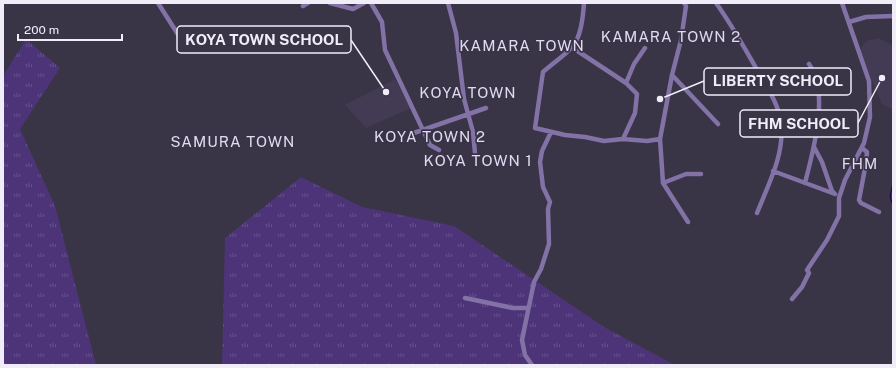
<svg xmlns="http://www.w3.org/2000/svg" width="896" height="368" viewBox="0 0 896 368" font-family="'Public Sans',sans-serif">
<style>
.built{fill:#423b53}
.grass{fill:url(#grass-tufts)}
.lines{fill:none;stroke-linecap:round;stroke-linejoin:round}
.stream{stroke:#24004a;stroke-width:1}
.minor{stroke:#8272a6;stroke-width:4.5}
.labels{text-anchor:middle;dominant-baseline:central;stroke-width:3.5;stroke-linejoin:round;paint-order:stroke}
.neighbourhood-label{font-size:15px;letter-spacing:1px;fill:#e1dbf2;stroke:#393446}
.leader{fill:none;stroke:#f0edf9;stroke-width:1.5}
.callout-dot{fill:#f0edf9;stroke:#393446;stroke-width:1.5}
.callout{fill:#393446;stroke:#f0edf9;stroke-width:1.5}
.callout-label{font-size:15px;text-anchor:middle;font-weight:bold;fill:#f0edf9}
</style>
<defs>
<pattern id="grass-tufts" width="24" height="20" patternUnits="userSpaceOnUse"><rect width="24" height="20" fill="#4d3478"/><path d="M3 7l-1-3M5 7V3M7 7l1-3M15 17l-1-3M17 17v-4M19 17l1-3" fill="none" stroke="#67528c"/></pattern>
</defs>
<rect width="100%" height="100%" fill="#393446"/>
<!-- built -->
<path class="built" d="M 879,38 L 893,46 L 893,110 L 882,104 L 859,51 L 866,41 Z
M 395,79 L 411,108 L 366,128 L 345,105 Z"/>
<!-- grass -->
<path class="grass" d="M 26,39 L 60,68 L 20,129 L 55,206 L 96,365 L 3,365 L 3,76 Z
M 301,177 L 362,207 L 454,226 L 604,327 L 675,365 L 222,365 L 225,238 Z"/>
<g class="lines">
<!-- stream -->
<path class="stream" d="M 892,203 L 890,197 L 893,182"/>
<!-- minor -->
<path class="minor" d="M 158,3 L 179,36
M 330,3 L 353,9 L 364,3
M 371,3 L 382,22 L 385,50 L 430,145 L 439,150
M 448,3 L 456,33 L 464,99 L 473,132 L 475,153
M 584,3 C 581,47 574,46 543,72 L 535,128 L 565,135 L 585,137 L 604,141 L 623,139 L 647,141 L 660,139
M 684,3 L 686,6 L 681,40 L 672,75 L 660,139 L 663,183 L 688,222
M 716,3 C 732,25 745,49 759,73 C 768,89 779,105 781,123 C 785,154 768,185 757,213
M 303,6 L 308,3
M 849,22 L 866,17 L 893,16
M 573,48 L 626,83 L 637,94 L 635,113 L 623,139
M 672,75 L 718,124
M 626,83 L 634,64 L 645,48
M 411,134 L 486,108
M 814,147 L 822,162 L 832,191 L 835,194
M 862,148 L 867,152 L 866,163 L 859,200 L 861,203 L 879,212
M 773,171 L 835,194
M 663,183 L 686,174 L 701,174
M 805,183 C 813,151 830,93 809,64
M 465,298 L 513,308 L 527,308
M 792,299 L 802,287 L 809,273 L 807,270 L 827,240 L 839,216 L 839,198 L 845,180 L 864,143 L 870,117 L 869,81 L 842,3
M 532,365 L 525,355 L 522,340 L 534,282 L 541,269 L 549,244 L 548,209 L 550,202 L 543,187 L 540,162 L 542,151 L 551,132"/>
</g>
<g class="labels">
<!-- neighbourhood labels -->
<g class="neighbourhood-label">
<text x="671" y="36">KAMARA TOWN 2</text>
<text x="522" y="45">KAMARA TOWN</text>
<text x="468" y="92">KOYA TOWN</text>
<text x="430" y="136">KOYA TOWN 2</text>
<text x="233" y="141">SAMURA TOWN</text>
<text x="478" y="160">KOYA TOWN 1</text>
<text x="860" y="163">FHM</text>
</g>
</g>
<!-- callouts -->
<path class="leader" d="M386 92L351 40M660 99L704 81M882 78L858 123"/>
<g class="callout-dot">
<circle cx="386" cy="92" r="4"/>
<circle cx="660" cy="99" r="4"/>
<circle cx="882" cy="78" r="4"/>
</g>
<g class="callout">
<rect x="177" y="26" width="174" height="27" rx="4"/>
<rect x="704" y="68" width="147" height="27" rx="4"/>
<rect x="740" y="110" width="118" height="27" rx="4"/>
</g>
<g class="callout-label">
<text x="264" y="45">KOYA TOWN SCHOOL</text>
<text x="778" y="86">LIBERTY SCHOOL</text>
<text x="799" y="129">FHM SCHOOL</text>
</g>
<!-- border -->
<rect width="896" height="368" fill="none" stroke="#f0edf9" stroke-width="8"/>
<!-- scale -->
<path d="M18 34v6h104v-6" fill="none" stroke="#f0edf9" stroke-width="2"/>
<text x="24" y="34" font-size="12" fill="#f0edf9" stroke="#393446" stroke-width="3" paint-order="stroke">200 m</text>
</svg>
